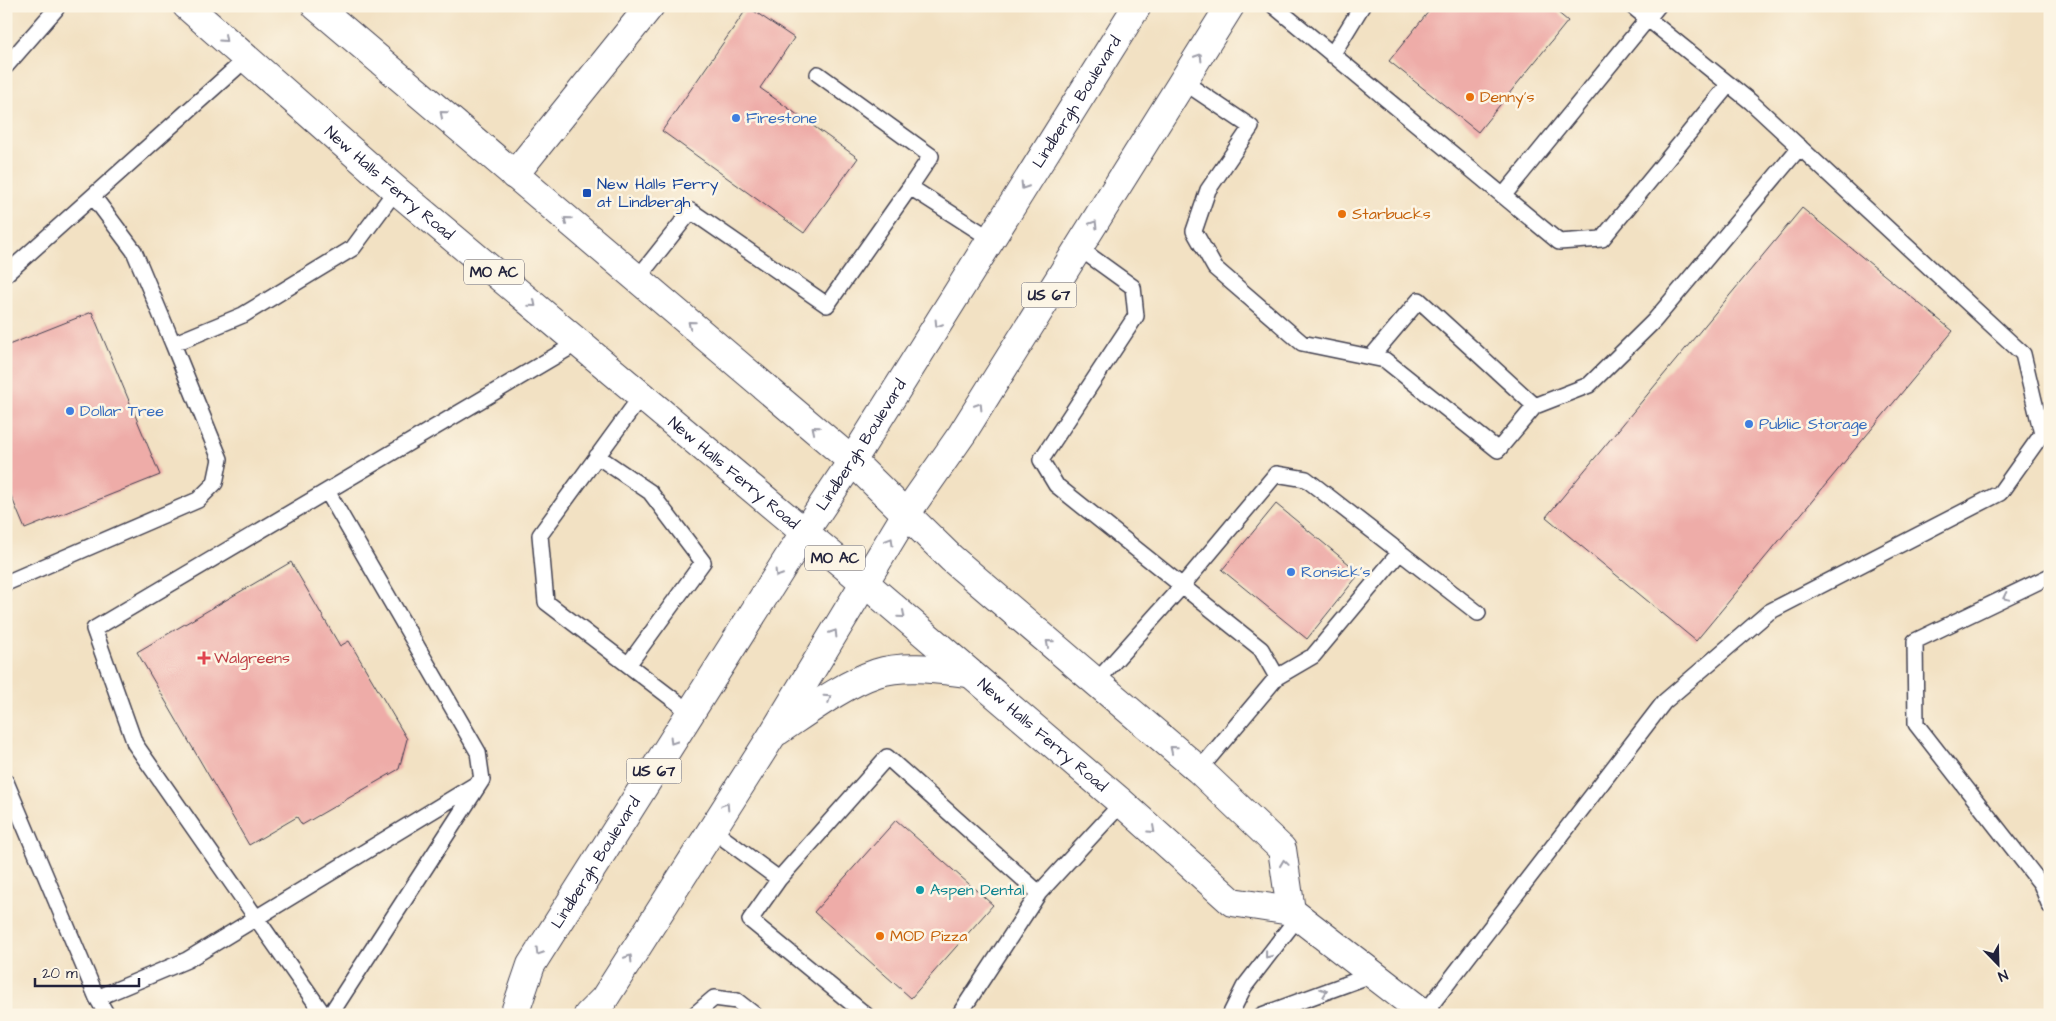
<svg xmlns="http://www.w3.org/2000/svg" width="2056" height="1021" viewBox="0 0 2056 1021" font-family="'Architects Daughter',sans-serif">
<style>
.building{fill:#eeaca8}
.lines{fill:none;stroke-linecap:round;stroke-linejoin:round}
.lane-casing{stroke:#413f4f;stroke-width:18}
.street-casing{stroke:#413f4f;stroke-width:30}
.primary-casing{stroke:#413f4f;stroke-width:30}
.lane{stroke:#fff;stroke-width:15}
.street{stroke:#fff;stroke-width:28}
.primary{stroke:#fff;stroke-width:28}
.oneway{stroke:#9c9ca7}
.food-dot{fill:#e8710a;stroke:#fcf5e5;stroke-width:2}
.shop-dot{fill:#3f7fe0;stroke:#fcf5e5;stroke-width:2}
.transit-dot{fill:#1a4fb4;stroke:#fcf5e5;stroke-width:2}
.health-dot{fill:#e0444e;stroke:#fcf5e5;stroke-width:2}
.culture-dot{fill:#0f9aa8;stroke:#fcf5e5;stroke-width:2}
.labels{text-anchor:middle;dominant-baseline:central;stroke-width:5;stroke-linejoin:round;paint-order:stroke}
.shield{fill:#fcf5e5;stroke:#63616e;stroke-width:1}
.shield-label{font-size:15px;font-weight:bold;fill:#22223b}
.food-label{font-size:16px;fill:#c56008;stroke:#fcf5e5;text-anchor:start}
.street-label{font-size:16px;fill:#22223b;stroke:#fcf5e5}
.shop-label{font-size:16px;fill:#366cbe;stroke:#fcf5e5;text-anchor:start}
.transit-label{font-size:16px;fill:#164399;stroke:#fcf5e5;text-anchor:start}
.health-label{font-size:16px;fill:#be3a42;stroke:#fcf5e5;text-anchor:start}
.culture-label{font-size:16px;fill:#0d838f;stroke:#fcf5e5;text-anchor:start}
</style>
<rect width="100%" height="100%" fill="#fcf5e5"/>
<filter id="ink" filterUnits="userSpaceOnUse"><feTurbulence type="fractalNoise" baseFrequency=".02" numOctaves="2"/><feDisplacementMap in="SourceGraphic" scale="10" xChannelSelector="R" yChannelSelector="G"/><feConvolveMatrix kernelMatrix="1 2 1 2 8 2 1 2 1" color-interpolation-filters="sRGB"/></filter>
<filter id="wash" filterUnits="userSpaceOnUse"><feTurbulence type="fractalNoise" baseFrequency=".0096" numOctaves="4" result="noise"/><feDisplacementMap in="SourceGraphic" scale="20" xChannelSelector="R" yChannelSelector="G"/><feGaussianBlur stdDeviation="1.12" result="paint"/><feColorMatrix in="noise" values="0 0 0 0 0 0 0 0 0 0 0 0 0 0 0 0 0 1.4 0 .05"/><feComposite in="paint" operator="in"/></filter>
<g filter="url(#wash)">
<rect width="100%" height="100%" fill="#f2e1c3"/>
<g id="blocks">
<!-- building -->
<path class="building" d="M 1433,6 L 1550,6 L 1568,21 L 1478,132 L 1389,61 Z
M 748,7 L 794,38 L 760,88 L 858,158 L 804,233 L 662,131 Z
M 1802,208 L 1953,331 L 1696,641 L 1546,517 Z
M 92,312 L 160,475 L 25,529 L 6,484 L 6,346 Z
M 1276,504 L 1360,573 L 1307,639 L 1222,570 Z
M 291,562 L 340,646 L 349,641 L 407,739 L 399,769 L 302,825 L 297,817 L 249,845 L 137,652 Z
M 896,820 L 993,905 L 911,998 L 814,912 Z"/>
</g>
</g>
<g filter="url(#ink)">
<use href="#blocks" fill-opacity="0" stroke="#413f4f" stroke-width="1"/>
<g class="lines">
<defs>
<path id="lane" d="M 1274,6 L 1559,242 L 1602,239 L 1729,84
M 1332,55 L 1362,6
M 6,66 L 56,9 L 53,6
M 818,74 L 931,156 L 910,187
M 1184,82 L 1251,127 L 1208,190 L 1194,231 L 1215,268 L 1302,343 L 1385,360 L 1498,450 L 1535,406 L 1589,385 L 1654,321 L 1800,147
M 93,196 L 134,251 L 173,344
M 1503,196 L 1658,6
M 1079,248 L 1133,287 L 1136,316 L 1041,460 L 1056,485 L 1261,649 L 1277,677 L 1199,770
M 6,274 L 246,59
M 637,279 L 691,211 L 827,305 L 910,187 L 991,239
M 1371,357 L 1419,300 L 1535,406
M 642,395 L 540,535 L 546,602 L 691,713
M 597,456 L 650,492 L 703,562 L 628,665
M 327,491 L 478,752 L 482,780 L 330,1015
M 2050,576 L 1915,641 L 1916,724 L 2041,884 L 2050,906
M 6,583 L 198,500 L 215,483 L 220,459 L 173,344 L 243,315 L 353,248 L 396,190
M 1277,677 L 1313,656 L 1400,552
M 1095,683 L 1182,586 L 1276,474 L 1306,479 L 1478,613
M 6,782 L 97,998 L 107,1015
M 711,829 L 779,879 L 887,757 L 1039,893 L 1122,803
M 779,879 L 750,920 L 866,1015
M 97,998 L 187,960 L 478,783
M 1424,1014 L 1664,702 L 1769,612 L 2000,493 L 2042,434 L 2023,354 L 1751,102 L 1632,6
M 324,1015 L 135,744 L 94,629 L 579,342
M 694,1015 L 714,998 L 737,1001 L 755,1015
M 959,1015 L 1039,893
M 1230,1015 L 1244,987 L 1298,917
M 1262,1015 L 1374,974"/>
<path id="street" d="M 514,175 L 650,6"/>
<g id="primary">
<path id="s1" d="M 187,6 L 396,190 L 865,583 L 1122,803 L 1232,902 L 1291,911 L 1426,1015"/>
<path d="M 316,6 L 852,461 L 951,558 L 1199,770 L 1282,849 L 1291,911"/>
<path d="M 778,731 C 808,711 844,684 877,673 C 905,664 941,670 969,673"/>
<path id="s2" d="M 514,1015 L 531,965 L 804,533 L 852,461 L 1137,6"/>
<path d="M 588,1015 L 604,999 L 773,734 L 906,514 L 962,434 L 1230,6"/>
</g>
</defs>
<!-- lane casing -->
<use href="#lane" class="lane-casing"/>
<!-- street casing -->
<use href="#street" class="street-casing"/>
<!-- primary casing -->
<use href="#primary" class="primary-casing"/>
<!-- lane -->
<use href="#lane" class="lane"/>
<!-- street -->
<use href="#street" class="street"/>
<!-- primary -->
<use href="#primary" class="primary"/>
</g>
<!-- one-way arrows -->
<defs><path id="oneway-chevron" d="M-2-3.5L2.5 0L-2 3.5" fill="none" stroke-width="1.6" stroke-linecap="round" stroke-linejoin="round" transform="scale(1.25)"/></defs>
<g class="oneway">
<use href="#oneway-chevron" transform="translate(224 39) rotate(42)"/>
<use href="#oneway-chevron" transform="translate(1199 57) rotate(-58)"/>
<use href="#oneway-chevron" transform="translate(443 114) rotate(-140)"/>
<use href="#oneway-chevron" transform="translate(1024 186) rotate(122)"/>
<use href="#oneway-chevron" transform="translate(567 220) rotate(-140)"/>
<use href="#oneway-chevron" transform="translate(1094 224) rotate(-58)"/>
<use href="#oneway-chevron" transform="translate(533 304) rotate(40)"/>
<use href="#oneway-chevron" transform="translate(691 324) rotate(-140)"/>
<use href="#oneway-chevron" transform="translate(938 324) rotate(122)"/>
<use href="#oneway-chevron" transform="translate(979 406) rotate(-58)"/>
<use href="#oneway-chevron" transform="translate(815 429) rotate(-140)"/>
<use href="#oneway-chevron" transform="translate(890 541) rotate(-59)"/>
<use href="#oneway-chevron" transform="translate(778 574) rotate(122)"/>
<use href="#oneway-chevron" transform="translate(2006 597) rotate(154)"/>
<use href="#oneway-chevron" transform="translate(902 615) rotate(41)"/>
<use href="#oneway-chevron" transform="translate(834 633) rotate(-58)"/>
<use href="#oneway-chevron" transform="translate(1049 643) rotate(-139)"/>
<use href="#oneway-chevron" transform="translate(828 698) rotate(-33)"/>
<use href="#oneway-chevron" transform="translate(673 741) rotate(122)"/>
<use href="#oneway-chevron" transform="translate(1173 749) rotate(-140)"/>
<use href="#oneway-chevron" transform="translate(726 806) rotate(-57)"/>
<use href="#oneway-chevron" transform="translate(1152 830) rotate(42)"/>
<use href="#oneway-chevron" transform="translate(1284 863) rotate(-98)"/>
<use href="#oneway-chevron" transform="translate(539 952) rotate(122)"/>
<use href="#oneway-chevron" transform="translate(1268 955) rotate(128)"/>
<use href="#oneway-chevron" transform="translate(629 958) rotate(-58)"/>
<use href="#oneway-chevron" transform="translate(1324 992) rotate(-20)"/>
</g>
</g>
<!-- markers -->
<g class="food-dot">
<circle cx="1470" cy="97" r="5"/>
<circle cx="1342" cy="214" r="5"/>
<circle cx="880" cy="936" r="5"/>
</g>
<g class="shop-dot">
<circle cx="736" cy="118" r="5"/>
<circle cx="70" cy="411" r="5"/>
<circle cx="1749" cy="424" r="5"/>
<circle cx="1291" cy="572" r="5"/>
</g>
<rect class="transit-dot" x="582" y="188" width="10" height="10" rx="2.5"/>
<path class="health-dot" d="M201.5 650.5h5v5h5v5h-5v5h-5v-5h-5v-5h5z"/>
<circle class="culture-dot" cx="920" cy="890" r="5"/>
<g class="labels">
<!-- shield labels -->
<g class="shield">
<rect x="464" y="259.5" width="60" height="25" rx="4"/>
<rect x="1021.5" y="282.5" width="55" height="25" rx="4"/>
<rect x="805" y="545.5" width="60" height="25" rx="4"/>
<rect x="626.5" y="758.5" width="55" height="25" rx="4"/>
</g>
<g class="shield-label">
<text x="494" y="272">MO AC</text>
<text x="1049" y="295">US 67</text>
<text x="835" y="558">MO AC</text>
<text x="654" y="771">US 67</text>
</g>
<!-- food labels -->
<g class="food-label">
<text x="1480" y="97">Denny's</text>
<text x="1352" y="214">Starbucks</text>
<text x="890" y="936">MOD Pizza</text>
</g>
<!-- street labels -->
<g class="street-label">
<text stroke="none"><textPath href="#s2" startOffset="1074">Lindbergh Boulevard</textPath></text>
<text stroke="none"><textPath href="#s1" startOffset="269">New Halls Ferry Road</textPath></text>
<text stroke="none"><textPath href="#s2" startOffset="669">Lindbergh Boulevard</textPath></text>
<text stroke="none"><textPath href="#s1" startOffset="719">New Halls Ferry Road</textPath></text>
<text stroke="none"><textPath href="#s1" startOffset="1124">New Halls Ferry Road</textPath></text>
<text stroke="none"><textPath href="#s2" startOffset="174">Lindbergh Boulevard</textPath></text>
</g>
<!-- shop labels -->
<g class="shop-label">
<text x="746" y="118">Firestone</text>
<text x="80" y="411">Dollar Tree</text>
<text x="1759" y="424">Public Storage</text>
<text x="1301" y="572">Ronsick's</text>
</g>
<!-- transit labels -->
<g class="transit-label">
<text x="597" y="184">New Halls Ferry<tspan x="597" dy="18">at Lindbergh</tspan></text>
</g>
<!-- health labels -->
<g class="health-label">
<text x="214" y="658">Walgreens</text>
</g>
<!-- culture labels -->
<g class="culture-label">
<text x="930" y="890">Aspen Dental</text>
</g>
</g>
<!-- margin -->
<rect width="2056" height="1021" fill="none" stroke="#fcf5e5" stroke-width="25"/>
<!-- north arrow -->
<g transform="translate(1998 964) rotate(157)" stroke="#fcf5e5" stroke-width="4" paint-order="stroke">
<path d="M0-4L9 19L0 12L-9 19Z" fill="#22223b"/>
<text y="-8" font-size="14" font-weight="bold" text-anchor="middle" fill="#22223b">N</text>
</g>
<!-- scale -->
<path d="M35 978v8h104v-8" fill="none" stroke="#22223b" stroke-width="2.5"/>
<text x="42" y="978" font-size="15" fill="#22223b" stroke="#fcf5e5" stroke-width="4" paint-order="stroke">20 m</text>
</svg>
